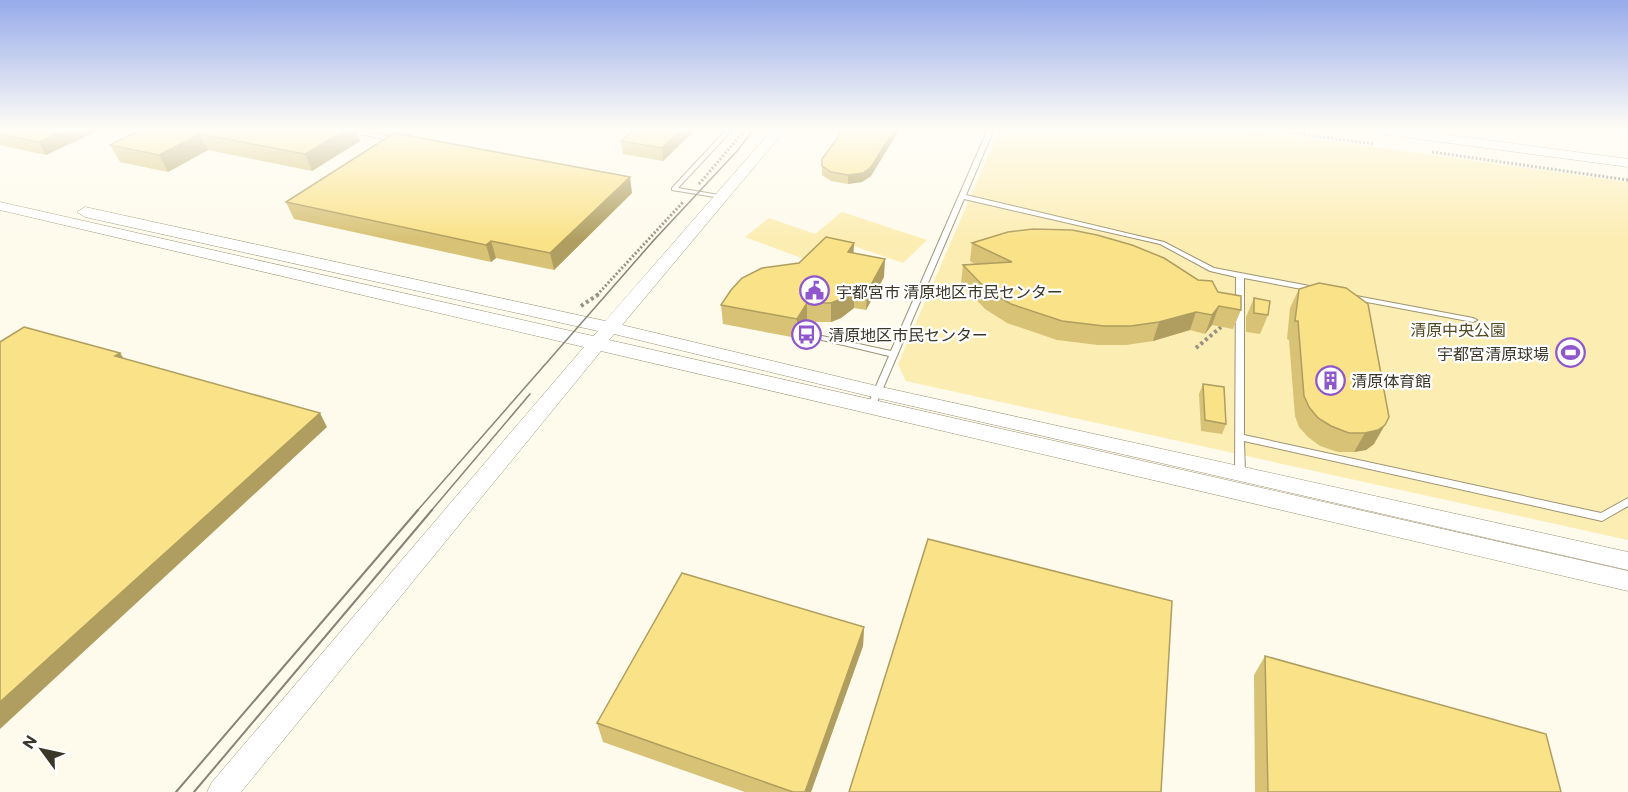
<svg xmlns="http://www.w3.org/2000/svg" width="1628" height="792" viewBox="0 0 1628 792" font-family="Commissioner,'Noto Sans JP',sans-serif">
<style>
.green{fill:#fcedb2}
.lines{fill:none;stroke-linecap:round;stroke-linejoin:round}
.service-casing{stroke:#9c9373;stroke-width:2}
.tertiary-casing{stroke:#9c9373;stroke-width:1}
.path-far1{stroke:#969284;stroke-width:3;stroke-dasharray:2 2;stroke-linecap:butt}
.path{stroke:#969284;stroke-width:4;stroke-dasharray:3 3;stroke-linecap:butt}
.service{fill:#fff;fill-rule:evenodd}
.tertiary{fill:#fff;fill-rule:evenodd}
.tram-far1{stroke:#878375;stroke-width:1.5}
.tram{stroke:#878375;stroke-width:2}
.wall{fill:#d7c275}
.shaded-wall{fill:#af9e5f}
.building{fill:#fae288;stroke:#af9e5f;stroke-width:1.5}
.labels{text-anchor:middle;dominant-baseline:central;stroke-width:4.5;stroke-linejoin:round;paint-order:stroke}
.poi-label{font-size:16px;fill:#3b3729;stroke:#fff;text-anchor:start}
.park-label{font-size:16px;fill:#534923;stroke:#fff}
</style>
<rect width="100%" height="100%" fill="#fefaec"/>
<!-- green -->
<path class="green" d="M 1000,129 L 1242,129 L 1628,182 L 1628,540 L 906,381 L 898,364 Z
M 842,212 L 927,240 L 903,263 L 848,244 L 823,266 L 745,237 L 769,218 L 815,234 Z"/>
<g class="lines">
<defs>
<path id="service" d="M 336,129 L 348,129 L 398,138 L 401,140 L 398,142 Z
M 727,129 L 733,129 L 678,188 L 719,195 L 722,197 L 721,198 L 672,190 L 672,188 Z
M 988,129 L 994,129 L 966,195 L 1164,242 L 1214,268 L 1315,287 L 1316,289 L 1312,291 L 1244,278 L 1244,435 L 1601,513 L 1628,498 L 1628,506 L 1602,521 L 1244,441 L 1245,473 L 1243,475 L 1237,475 L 1235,473 L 1236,277 L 1210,271 L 1160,244 L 964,199 L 875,407 L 874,409 L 868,409 L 867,407 L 889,356 L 822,340 L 818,338 L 822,336 L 891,351 Z
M 1348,295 L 1351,295 L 1473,318 L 1477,320 L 1473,322 L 1351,299 L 1348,299 L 1347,297 Z"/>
<path id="tertiary" d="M 773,129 L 786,129 L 622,325 L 877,386 L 1628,552 L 1628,570 L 877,398 L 651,343 L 614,334 L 609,340 L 1628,571 L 1628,591 L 601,351 L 241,792 L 207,792 L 212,782 L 584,347 L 0,210 L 0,202 L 593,336 L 598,331 L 85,217 L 77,212 L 85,207 L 605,321 Z
M 1368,129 L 1404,129 L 1628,159 L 1628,167 L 1374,133 Z"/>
</defs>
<!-- service casing -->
<use href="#service" class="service-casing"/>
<!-- tertiary casing -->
<use href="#tertiary" class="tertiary-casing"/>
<!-- path-far1 -->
<path class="path-far1" d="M 1264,129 L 1374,144
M 1432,152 L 1628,180
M 699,184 L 746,129
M 597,295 L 684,201"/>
<!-- path -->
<path class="path" d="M 581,306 L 599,294
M 1196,348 L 1221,327"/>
<!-- service -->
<use href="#service" class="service"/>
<!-- tertiary -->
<use href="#tertiary" class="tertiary"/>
<!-- tram-far1 -->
<path class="tram-far1" d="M 417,511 L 654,240 L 738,150 L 754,129
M 431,511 L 530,394"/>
<!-- tram -->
<path class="tram" d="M 176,792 L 418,510
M 194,792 L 432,510"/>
</g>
<!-- wall -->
<path class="wall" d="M 0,129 L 101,129 L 46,155 L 0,145 Z
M 142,129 L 360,141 L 312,171 L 208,150 L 168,172 L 120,162 L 110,145 Z
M 696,129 L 663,161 L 623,154 L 621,141 Z
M 822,159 L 871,176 L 862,182 L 848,184 L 831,181 L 822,175 Z
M 632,193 L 554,270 L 496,258 L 491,262 L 294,219 L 286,202 Z
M 854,243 L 853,253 L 884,277 L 866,310 L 854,308 L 841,318 L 831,322 L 807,322 L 797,338 L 723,324 L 721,305 L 799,263 Z
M 972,243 L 1218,292 L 1241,310 L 1233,329 L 1212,325 L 1205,334 L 1190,330 L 1153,341 L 1126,345 L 1098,345 L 1057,340 L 1007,323 L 985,309 L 961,283 L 963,265 L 975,264 L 970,261 Z
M 1299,289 L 1374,444 L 1366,450 L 1354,452 L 1338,452 L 1320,446 L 1308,437 L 1299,427 L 1295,416 L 1289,340 L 1287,339 L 1290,308 Z
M 1254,298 L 1268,315 L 1260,334 L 1246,332 L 1246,317 Z
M 1203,384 L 1226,424 L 1222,434 L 1201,431 L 1199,394 Z
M 864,627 L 863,646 L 811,792 L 745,792 L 603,742 L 597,723 Z
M 1265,656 L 1561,792 L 1255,792 L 1254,675 Z"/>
<!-- shaded-wall -->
<path class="shaded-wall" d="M 68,129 L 102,129 L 46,155 L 39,142 Z
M 347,129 L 356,129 L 360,141 L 312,171 L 305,154 Z
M 682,129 L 696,129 L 663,161 L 662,148 Z
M 895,129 L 900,129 L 871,176 L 862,182 L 848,184 L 848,175 Z
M 200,134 L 208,150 L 168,172 L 159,155 Z
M 630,177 L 632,193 L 554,270 L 550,253 Z
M 491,241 L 496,258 L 491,262 L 486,245 Z
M 854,243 L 853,261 L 848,252 Z
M 885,259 L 884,277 L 866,310 L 867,292 Z
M 854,290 L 854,308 L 841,318 L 831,322 L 831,303 Z
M 807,303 L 807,322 L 797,338 L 797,319 Z
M 1219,306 L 1212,325 L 1205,334 L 1212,315 Z
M 1196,312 L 1190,330 L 1153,341 L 1159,322 Z
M 120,353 L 129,366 L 115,356 Z
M 320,413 L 327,427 L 0,729 L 0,702 Z
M 1385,425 L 1374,444 L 1366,450 L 1354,452 L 1365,433 Z
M 864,627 L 863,646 L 811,792 L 805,792 Z"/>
<!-- building -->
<path class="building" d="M 0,129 L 68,129 L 39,142 L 0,134 Z
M 142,129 L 347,129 L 305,154 L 200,134 L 159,155 L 110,145 Z
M 635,129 L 682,129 L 662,148 L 621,141 Z
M 844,129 L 895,129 L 871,167 L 863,173 L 848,175 L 831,172 L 822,166 L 822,159 Z
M 394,133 L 630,177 L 550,253 L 491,241 L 486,245 L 286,202 Z
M 1033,229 L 1072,230 L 1097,235 L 1132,245 L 1164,258 L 1198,280 L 1212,281 L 1218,292 L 1241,296 L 1241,310 L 1219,306 L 1212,315 L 1196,312 L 1159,322 L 1131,326 L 1104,326 L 1062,321 L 1011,304 L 988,291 L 963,265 L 1012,262 L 972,243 L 1008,232 Z
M 826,237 L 854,243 L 848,252 L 885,259 L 867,292 L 854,290 L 841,299 L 831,303 L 807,303 L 797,319 L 721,305 L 731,290 L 742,278 L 762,268 L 799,263 Z
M 1319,283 L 1346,288 L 1368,304 L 1389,417 L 1385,425 L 1378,430 L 1365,433 L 1349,433 L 1331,426 L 1318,418 L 1309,407 L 1304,396 L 1298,321 L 1295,321 L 1299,289 Z
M 1254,298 L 1270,301 L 1268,315 L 1254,313 Z
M 24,327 L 120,353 L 115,356 L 320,413 L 0,702 L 0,342 Z
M 1203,384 L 1224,387 L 1226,424 L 1205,420 Z
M 928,539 L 1172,601 L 1161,792 L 849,792 Z
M 682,573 L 864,627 L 805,792 L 793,792 L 597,723 Z
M 1265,656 L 1546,734 L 1561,792 L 1268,792 Z"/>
<!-- sky -->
<linearGradient id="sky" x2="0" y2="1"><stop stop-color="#97abea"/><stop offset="0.54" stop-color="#fffdf6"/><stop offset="1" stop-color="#fffdf6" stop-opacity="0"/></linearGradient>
<rect width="1628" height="240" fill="url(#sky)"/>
<!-- icons -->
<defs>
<symbol id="civic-ring" viewBox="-11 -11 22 22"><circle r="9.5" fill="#fff" stroke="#8f56cd" stroke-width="1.5"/><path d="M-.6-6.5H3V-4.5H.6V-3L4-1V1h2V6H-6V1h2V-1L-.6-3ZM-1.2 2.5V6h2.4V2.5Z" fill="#8f56cd"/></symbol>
<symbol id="bus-ring" viewBox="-11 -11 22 22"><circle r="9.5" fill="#fff" stroke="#8f56cd" stroke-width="1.5"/><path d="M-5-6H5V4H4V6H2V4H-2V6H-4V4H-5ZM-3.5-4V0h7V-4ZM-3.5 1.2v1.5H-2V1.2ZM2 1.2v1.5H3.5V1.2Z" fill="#8f56cd"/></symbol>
<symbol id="stadium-ring" viewBox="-11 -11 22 22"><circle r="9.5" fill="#fff" stroke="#8f56cd" stroke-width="1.5"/><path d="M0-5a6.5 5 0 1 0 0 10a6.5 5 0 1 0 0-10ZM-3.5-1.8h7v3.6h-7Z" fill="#8f56cd"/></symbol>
<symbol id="building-ring" viewBox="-11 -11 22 22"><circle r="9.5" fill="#fff" stroke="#8f56cd" stroke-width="1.5"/><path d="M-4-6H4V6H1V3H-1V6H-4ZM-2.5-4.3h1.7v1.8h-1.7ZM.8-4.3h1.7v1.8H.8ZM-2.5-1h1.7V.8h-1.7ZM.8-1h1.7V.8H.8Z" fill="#8f56cd"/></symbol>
</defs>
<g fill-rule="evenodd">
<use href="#civic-ring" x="798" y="274" width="33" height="33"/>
<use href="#bus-ring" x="790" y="318" width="33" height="33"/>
<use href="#stadium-ring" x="1554" y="336" width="33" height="33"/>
<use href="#building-ring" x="1314" y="364" width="33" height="33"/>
</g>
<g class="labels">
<!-- poi labels -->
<g class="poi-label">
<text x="836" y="291">宇都宮市 清原地区市民センター</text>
<text x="828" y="334">清原地区市民センター</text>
<text x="1549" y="353" text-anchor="end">宇都宮清原球場</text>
<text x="1351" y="380">清原体育館</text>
</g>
<!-- park labels -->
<g class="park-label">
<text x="1458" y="329">清原中央公園</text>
</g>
</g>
<!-- north arrow -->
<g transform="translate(42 750) rotate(303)" stroke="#ffffff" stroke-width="4.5" paint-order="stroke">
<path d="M0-4.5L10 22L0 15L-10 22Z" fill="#3b3729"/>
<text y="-9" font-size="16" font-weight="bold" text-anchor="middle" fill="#3b3729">N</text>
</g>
</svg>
